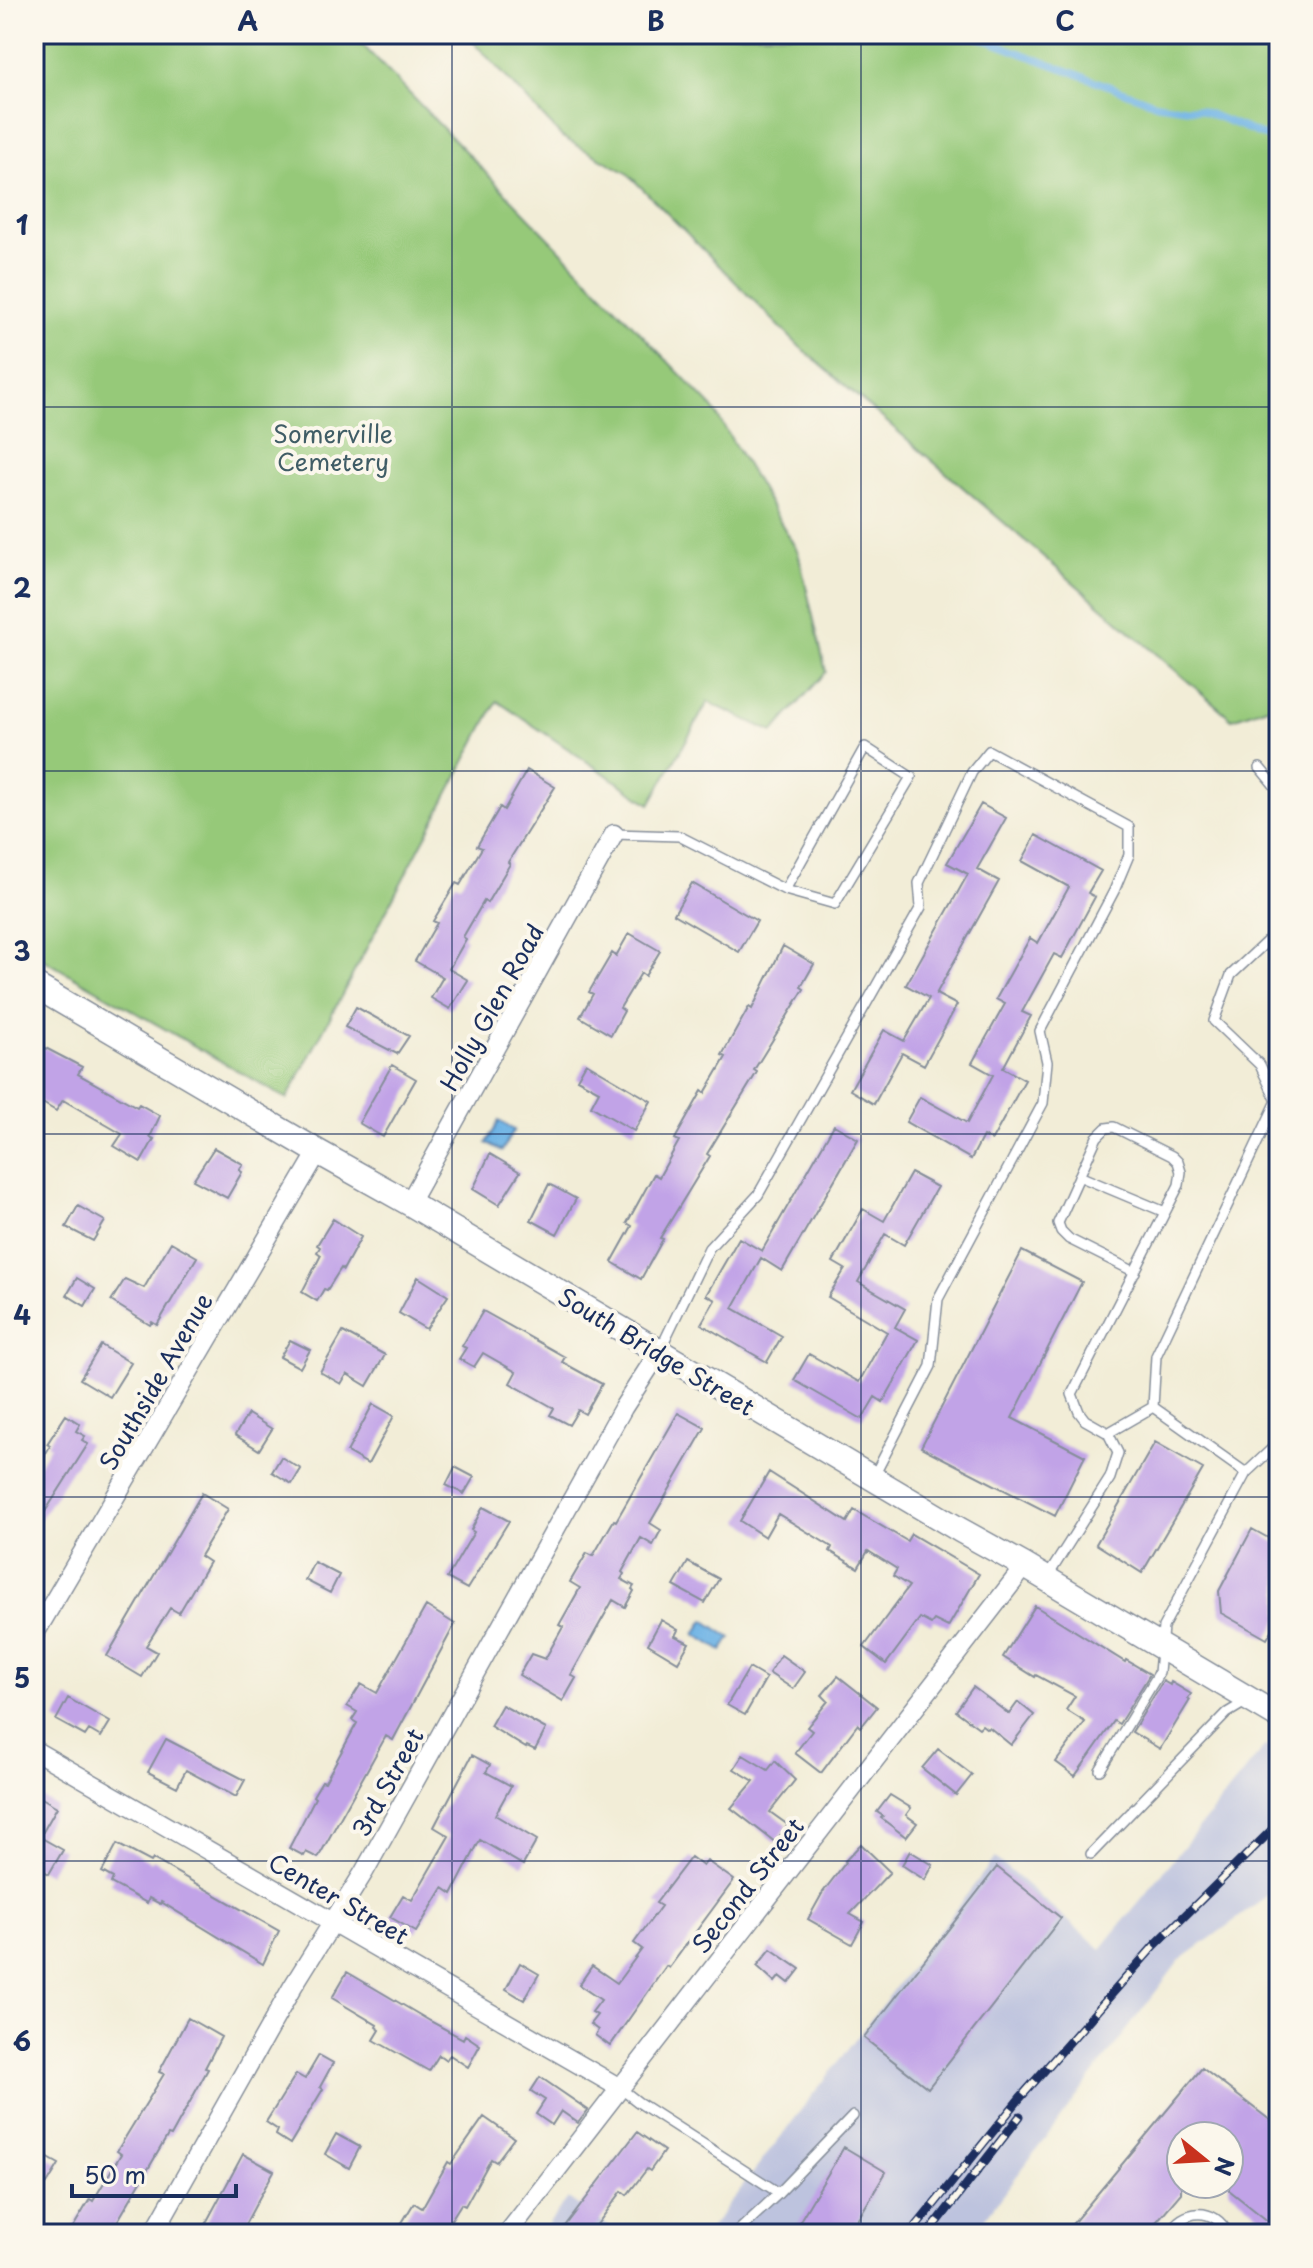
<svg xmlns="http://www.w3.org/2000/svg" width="1313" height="2268" viewBox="0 0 1313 2268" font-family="'Playpen Sans',sans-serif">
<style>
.industrial{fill:#bdc3de}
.green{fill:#96c979;stroke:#587c6c;stroke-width:2}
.water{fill:#6fb4e5;stroke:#4572a2;stroke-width:2}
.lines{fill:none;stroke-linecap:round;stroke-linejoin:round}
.stream{stroke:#6fb4e5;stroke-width:7}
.building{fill:#c1a3e7}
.service-casing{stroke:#868e9a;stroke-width:12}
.minor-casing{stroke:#868e9a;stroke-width:21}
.tertiary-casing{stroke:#868e9a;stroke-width:27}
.service{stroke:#fff;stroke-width:9}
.minor{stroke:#fff;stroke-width:18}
.tertiary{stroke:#fff;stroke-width:24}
.rail-casing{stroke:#1b2f5e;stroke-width:9}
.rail{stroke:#fbf7ec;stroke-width:6;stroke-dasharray:18;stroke-linecap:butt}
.grid{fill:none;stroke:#1b2f5e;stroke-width:2;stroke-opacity:0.55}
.labels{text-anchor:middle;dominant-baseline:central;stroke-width:8;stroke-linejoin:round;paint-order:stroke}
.park-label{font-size:24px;fill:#405d66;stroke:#fbf7ec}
.street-label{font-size:24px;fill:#1b2f5e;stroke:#fbf7ec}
.neatline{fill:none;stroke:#1b2f5e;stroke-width:3}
.grid-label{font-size:26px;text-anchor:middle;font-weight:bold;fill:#1b2f5e}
</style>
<rect width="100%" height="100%" fill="#fbf7ec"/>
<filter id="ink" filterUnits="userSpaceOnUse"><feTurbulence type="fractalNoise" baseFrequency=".0125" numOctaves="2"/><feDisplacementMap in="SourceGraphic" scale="16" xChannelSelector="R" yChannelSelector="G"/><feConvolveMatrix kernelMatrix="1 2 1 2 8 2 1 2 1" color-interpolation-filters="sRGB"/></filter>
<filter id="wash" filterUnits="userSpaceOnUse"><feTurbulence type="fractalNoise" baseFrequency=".006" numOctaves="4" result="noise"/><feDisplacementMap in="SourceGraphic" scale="32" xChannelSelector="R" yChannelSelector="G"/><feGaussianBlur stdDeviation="1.8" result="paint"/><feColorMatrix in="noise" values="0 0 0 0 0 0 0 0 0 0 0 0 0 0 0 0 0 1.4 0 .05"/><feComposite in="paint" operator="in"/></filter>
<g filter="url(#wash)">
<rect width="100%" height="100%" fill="#f2edd7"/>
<!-- industrial -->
<path class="industrial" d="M 1265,1746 L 1279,1754 L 1279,1888 L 1179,1961 L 973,2234 L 706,2234 L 995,1858 L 1101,1949 Z
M 568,2198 L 619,2234 L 541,2234 Z"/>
<!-- green -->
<path class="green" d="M 34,34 L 352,34 L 713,408 L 798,552 L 826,672 L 773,732 L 708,702 L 650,804 L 497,701 L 287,1099 L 34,954 Z
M 466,34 L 1279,34 L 1279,703 L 1232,719 L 800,347 L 627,173 L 562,137 Z"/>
<!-- water -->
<path class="water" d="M 499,1121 L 514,1130 L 502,1151 L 487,1143 Z
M 704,1620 L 731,1638 L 722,1651 L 695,1634 Z"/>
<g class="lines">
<!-- stream -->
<path class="stream" d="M 970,34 L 1157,104 L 1200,110 L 1279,142"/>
</g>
<g id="blocks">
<!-- building -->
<path class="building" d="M 527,770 L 555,787 L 508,862 L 510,864 L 487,903 L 484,901 L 463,937 L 466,939 L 449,969 L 468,980 L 450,1009 L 431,998 L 443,977 L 415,961 L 437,923 L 433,921 L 456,883 L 460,885 L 482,848 L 477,846 L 500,807 L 504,810 Z
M 981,804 L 1006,818 L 977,869 L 999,881 L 936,994 L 957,1005 L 924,1065 L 902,1053 L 874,1104 L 850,1090 L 884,1030 L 904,1041 L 929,998 L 906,985 L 968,874 L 947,863 Z
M 1036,835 L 1101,871 L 1088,893 L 1095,897 L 1062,958 L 1054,954 L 1022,1012 L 1031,1016 L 1003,1068 L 1025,1080 L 992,1140 L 983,1136 L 971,1159 L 906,1122 L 920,1097 L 967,1123 L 993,1075 L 972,1063 L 1005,1004 L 996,999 L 1030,938 L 1038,943 L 1069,887 L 1022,861 Z
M 692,883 L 757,921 L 739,952 L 674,914 Z
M 629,933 L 660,951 L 645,976 L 641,973 L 620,1008 L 624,1011 L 611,1035 L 580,1017 L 593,994 L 589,992 L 612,953 L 616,956 Z
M 783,946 L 814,964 L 801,987 L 804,989 L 754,1070 L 757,1072 L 707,1154 L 710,1156 L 660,1238 L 663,1239 L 641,1279 L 612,1262 L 632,1226 L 627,1223 L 654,1174 L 659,1177 L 679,1141 L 675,1139 L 702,1091 L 705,1093 L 726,1057 L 722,1055 L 749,1007 L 752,1009 Z
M 356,1007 L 409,1036 L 397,1054 L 345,1027 Z
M 34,1042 L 82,1067 L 78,1074 L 137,1107 L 139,1104 L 160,1116 L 150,1137 L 154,1139 L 141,1162 L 114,1146 L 122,1134 L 63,1100 L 56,1111 L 34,1098 Z
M 586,1063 L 651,1101 L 634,1131 L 591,1106 L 599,1091 L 577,1079 Z
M 392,1065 L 416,1079 L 383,1137 L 359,1123 Z
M 834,1125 L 858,1139 L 782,1271 L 761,1258 L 733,1308 L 782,1336 L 767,1362 L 701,1324 L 715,1300 L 706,1295 L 739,1238 L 762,1251 Z
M 214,1148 L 243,1164 L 239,1170 L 242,1172 L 227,1198 L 193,1180 Z
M 490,1154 L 520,1172 L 499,1205 L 473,1189 Z
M 911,1173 L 937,1187 L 904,1245 L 885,1234 L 858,1282 L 905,1309 L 895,1327 L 918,1340 L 883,1402 L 875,1397 L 862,1419 L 794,1380 L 809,1354 L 859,1382 L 887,1332 L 828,1297 L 845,1269 L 833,1262 L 863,1209 L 884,1221 Z
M 549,1184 L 576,1199 L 557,1234 L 531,1220 Z
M 78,1206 L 105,1221 L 93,1241 L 66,1227 Z
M 333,1219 L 361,1237 L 343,1270 L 341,1268 L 327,1290 L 324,1289 L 317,1301 L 302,1292 L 321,1255 L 317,1252 L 320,1247 L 317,1245 Z
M 171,1242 L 197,1257 L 157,1325 L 152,1322 L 150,1325 L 111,1301 L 125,1279 L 144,1288 Z
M 1022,1251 L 1082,1282 L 1012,1418 L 1085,1456 L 1055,1516 L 921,1447 Z
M 418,1277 L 448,1296 L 426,1329 L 399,1313 Z
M 77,1278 L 95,1289 L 85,1306 L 67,1295 Z
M 483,1311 L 565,1357 L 562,1362 L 602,1384 L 585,1414 L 578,1410 L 569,1425 L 550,1415 L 554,1408 L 510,1383 L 516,1372 L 483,1353 L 474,1367 L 459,1359 L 466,1348 L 462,1346 Z
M 343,1332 L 385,1355 L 367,1386 L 347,1374 L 341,1384 L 320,1372 Z
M 290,1340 L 310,1350 L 300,1368 L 280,1357 Z
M 101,1345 L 131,1363 L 110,1397 L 80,1379 Z
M 373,1404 L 394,1416 L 368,1464 L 347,1452 Z
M 678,1413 L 705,1428 L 650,1523 L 661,1530 L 653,1545 L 641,1538 L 622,1572 L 624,1574 L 621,1579 L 634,1586 L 632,1589 L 634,1591 L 625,1607 L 613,1600 L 571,1675 L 576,1678 L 563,1701 L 519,1675 L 531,1654 L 545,1659 L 563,1627 L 559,1625 L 580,1588 L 570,1582 L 587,1553 L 593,1556 L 614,1520 L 616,1521 Z
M 248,1414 L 272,1429 L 259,1450 L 235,1435 Z
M 66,1415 L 80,1424 L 76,1431 L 85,1436 L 82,1440 L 88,1444 L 34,1529 L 34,1474 L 50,1446 L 47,1444 Z
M 1155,1442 L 1203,1469 L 1142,1573 L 1096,1544 Z
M 281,1457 L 301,1469 L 292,1484 L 272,1472 Z
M 455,1467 L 474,1477 L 464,1494 L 446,1485 Z
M 769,1472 L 847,1522 L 854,1510 L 907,1541 L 911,1534 L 979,1574 L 948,1627 L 934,1620 L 931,1624 L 920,1618 L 886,1664 L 864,1647 L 909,1586 L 893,1576 L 897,1569 L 868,1551 L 858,1568 L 830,1551 L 832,1547 L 778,1514 L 765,1537 L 740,1521 Z
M 202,1493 L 228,1509 L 200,1556 L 209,1562 L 179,1613 L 170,1608 L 146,1646 L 157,1652 L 142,1677 L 107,1656 Z
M 483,1507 L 509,1521 L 467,1589 L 447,1578 L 474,1532 L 471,1530 Z
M 1252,1529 L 1279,1544 L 1279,1619 L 1267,1639 L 1221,1613 L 1219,1591 Z
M 314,1562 L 339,1575 L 330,1593 L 305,1580 Z
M 688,1562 L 719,1579 L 705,1603 L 674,1586 Z
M 426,1606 L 455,1624 L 393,1740 L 386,1736 L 318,1858 L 306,1852 L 304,1856 L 289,1848 L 315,1798 L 313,1796 L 322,1781 L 325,1782 L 357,1723 L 352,1720 L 357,1712 L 347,1706 L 361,1684 L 377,1693 Z
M 1035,1606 L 1125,1662 L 1126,1660 L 1150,1674 L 1119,1724 L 1114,1721 L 1075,1776 L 1056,1762 L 1085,1722 L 1066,1710 L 1075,1696 L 1036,1675 L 1035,1677 L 1003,1657 Z
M 661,1620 L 678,1630 L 675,1636 L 689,1643 L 678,1662 L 648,1644 Z
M 781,1655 L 805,1672 L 793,1689 L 769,1673 Z
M 749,1668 L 766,1678 L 745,1715 L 727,1705 Z
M 838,1676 L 877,1707 L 861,1727 L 858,1724 L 821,1773 L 795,1753 L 812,1731 L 807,1727 L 828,1701 L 822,1695 Z
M 1163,1681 L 1170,1685 L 1171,1682 L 1191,1694 L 1188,1698 L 1190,1700 L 1160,1749 L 1132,1732 Z
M 973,1687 L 1009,1714 L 1018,1702 L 1034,1715 L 1011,1745 L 989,1727 L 987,1729 L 982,1725 L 979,1728 L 956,1711 Z
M 68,1698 L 110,1722 L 101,1737 L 89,1730 L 85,1736 L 56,1720 Z
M 502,1705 L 546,1729 L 535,1750 L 527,1746 L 526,1748 L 490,1726 Z
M 166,1739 L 245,1780 L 236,1797 L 186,1770 L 177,1787 L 148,1772 Z
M 938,1749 L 972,1775 L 956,1795 L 922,1768 Z
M 472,1755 L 490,1765 L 486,1772 L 511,1786 L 495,1815 L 537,1840 L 523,1865 L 480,1840 L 452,1894 L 443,1888 L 416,1932 L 390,1917 L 403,1895 L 412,1900 L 449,1836 L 434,1827 Z
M 743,1755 L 768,1770 L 775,1761 L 795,1780 L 770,1812 L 788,1825 L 775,1842 L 731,1808 L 754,1781 L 734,1769 Z
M 890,1795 L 911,1808 L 906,1815 L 917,1823 L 906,1837 L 881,1818 L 883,1816 L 877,1812 Z
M 40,1797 L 57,1807 L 40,1837 L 63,1850 L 49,1874 L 34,1866 L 34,1807 Z
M 117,1844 L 151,1862 L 153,1859 L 279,1931 L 263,1964 L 161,1902 L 160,1904 L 149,1898 L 147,1903 L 111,1883 L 113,1878 L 102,1872 Z
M 861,1844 L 890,1872 L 850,1914 L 864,1922 L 852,1944 L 808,1919 L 823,1892 L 846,1862 L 845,1861 Z
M 910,1851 L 933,1865 L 925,1880 L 902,1865 Z
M 691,1857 L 703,1866 L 707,1861 L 734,1880 L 669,1968 L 666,1966 L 610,2046 L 595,2035 L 598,2030 L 590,2024 L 597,2015 L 592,2012 L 601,2000 L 579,1985 L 592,1966 L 617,1983 L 642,1949 L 634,1943 L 661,1906 L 656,1903 Z
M 997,1867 L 1061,1918 L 928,2088 L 864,2038 Z
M 771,1949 L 800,1969 L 789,1983 L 780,1976 L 775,1982 L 757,1966 Z
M 520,1963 L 539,1974 L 524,2000 L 506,1989 Z
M 347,1972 L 430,2021 L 463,2039 L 465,2035 L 480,2045 L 468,2067 L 450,2055 L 446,2060 L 439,2055 L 429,2071 L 374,2040 L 380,2030 L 376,2027 L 377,2025 L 332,1998 Z
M 188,2018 L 221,2037 L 205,2068 L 208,2069 L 171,2136 L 168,2135 L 110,2234 L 69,2234 L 90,2199 L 93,2201 L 121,2154 L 117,2151 L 164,2074 L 159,2072 Z
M 319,2055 L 333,2063 L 320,2087 L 323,2089 L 290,2144 L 276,2135 L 278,2130 L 266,2122 L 296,2074 L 305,2079 Z
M 1202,2068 L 1279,2127 L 1279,2230 L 1229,2190 L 1229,2136 L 1181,2136 L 1181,2193 L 1146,2234 L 1064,2234 Z
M 540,2077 L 588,2110 L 578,2123 L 561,2111 L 552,2125 L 536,2114 L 545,2100 L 531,2091 Z
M 484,2117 L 514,2138 L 496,2162 L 491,2159 L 465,2206 L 461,2204 L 442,2234 L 413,2234 L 400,2226 L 414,2203 L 422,2208 L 448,2162 L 451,2164 Z
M 637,2132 L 664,2151 L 650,2171 L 647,2169 L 627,2195 L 622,2191 L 590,2234 L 559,2234 Z
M 336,2134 L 360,2147 L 349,2168 L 325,2154 Z
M 844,2147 L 886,2172 L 849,2234 L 792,2234 Z
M 34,2150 L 59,2164 L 47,2184 L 34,2177 Z
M 243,2154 L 274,2171 L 257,2202 L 240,2234 L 200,2234 Z"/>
</g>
</g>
<g filter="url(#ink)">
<use href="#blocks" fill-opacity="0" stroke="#868e9a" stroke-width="2"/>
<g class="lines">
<defs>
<path id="service" d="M 1260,768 L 1279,791
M 614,834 L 679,836 L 785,890 L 865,747 L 911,777 L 835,904 L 785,890
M 1079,1176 L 1165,1212
M 660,1350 L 709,1248 L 758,1195 L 921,907 L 919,883 L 972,772 L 989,751 L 1129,827 L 1129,855 L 1114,891 L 1040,1031 L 1047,1062 L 1043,1103 L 938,1299 L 931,1366 L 874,1476
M 1153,1407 L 1156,1356 L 1277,1101 L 1260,1065 L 1214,1021 L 1231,975 L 1279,930
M 1108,1433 L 1153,1407 L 1246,1473
M 1048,1576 L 1110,1478 L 1118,1453 L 1108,1433 L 1085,1420 L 1079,1412 L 1072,1394 L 1179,1185 L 1181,1172 L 1178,1162 L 1172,1156 L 1114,1127 L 1106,1128 L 1097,1137 L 1058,1223 L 1061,1231 L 1069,1239 L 1135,1272
M 1100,1770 L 1159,1673 L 1163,1627 L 1246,1473 L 1279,1442
M 1091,1854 L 1227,1713 L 1247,1701
M 620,2088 L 638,2102 L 779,2193 L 853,2116
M 735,2234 L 779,2193
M 1169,2234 C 1182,2208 1215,2206 1228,2234"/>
<path id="minor" d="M 409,1203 L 614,834
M 34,1635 L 318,1152
M 34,1750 L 620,2088
M 153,2234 L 293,1986 L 364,1872 L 623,1408 L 659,1352
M 507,2234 L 1025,1566"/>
<path id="tertiary" d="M 34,985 L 318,1152 L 409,1203 L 960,1530 L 1025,1566 L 1279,1717"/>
</defs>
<!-- service casing -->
<use href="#service" class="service-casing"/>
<!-- minor casing -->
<use href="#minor" class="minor-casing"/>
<!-- tertiary casing -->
<use href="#tertiary" class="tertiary-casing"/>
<!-- service -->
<use href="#service" class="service"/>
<!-- minor -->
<use href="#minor" class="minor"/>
<!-- tertiary -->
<use href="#tertiary" class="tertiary"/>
<defs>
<path id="rail" d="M 910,2234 L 1020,2098 L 1154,1946 L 1279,1823
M 928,2234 L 1020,2116"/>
</defs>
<!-- rail casing -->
<use href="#rail" class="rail-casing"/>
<!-- rail -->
<use href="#rail" class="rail"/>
</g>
</g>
<!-- grid -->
<path class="grid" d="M 452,34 L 452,2234M 861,34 L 861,2234M 34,407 L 1279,407M 34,771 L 1279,771M 34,1134 L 1279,1134M 34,1497 L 1279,1497M 34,1861 L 1279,1861"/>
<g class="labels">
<!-- park labels -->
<g class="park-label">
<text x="333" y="433">Somerville<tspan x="333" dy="28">Cemetery</tspan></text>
</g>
<!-- street labels -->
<g class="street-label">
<text transform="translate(491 1007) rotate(-61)">Holly Glen Road</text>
<text transform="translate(657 1351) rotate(31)">South Bridge Street</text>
<text transform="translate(155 1381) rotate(-60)">Southside Avenue</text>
<text transform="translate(387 1782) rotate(-61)">3rd Street</text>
<text transform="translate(747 1885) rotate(-52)">Second Street</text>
<text transform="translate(339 1898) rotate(30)">Center Street</text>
</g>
</g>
<!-- margin -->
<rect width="1313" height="2268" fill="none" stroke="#fbf7ec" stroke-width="88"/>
<!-- north arrow -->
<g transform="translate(1205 2160) rotate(108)"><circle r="38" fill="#fbf7ec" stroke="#a1a7b3" stroke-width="2"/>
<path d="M0-6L14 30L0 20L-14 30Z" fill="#c8321e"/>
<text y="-12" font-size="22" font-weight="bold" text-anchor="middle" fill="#1b2f5e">N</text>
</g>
<!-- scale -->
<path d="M72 2184v12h164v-12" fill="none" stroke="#1b2f5e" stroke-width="4"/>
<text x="84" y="2184" font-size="24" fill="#1b2f5e" stroke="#fbf7ec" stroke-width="6" paint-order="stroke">50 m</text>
<rect x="44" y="44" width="1225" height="2180" class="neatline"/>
<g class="grid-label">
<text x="248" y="31">A</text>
<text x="656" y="31">B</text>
<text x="1065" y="31">C</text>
<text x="22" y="235">1</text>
<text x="22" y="598">2</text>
<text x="22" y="961">3</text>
<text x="22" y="1325">4</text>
<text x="22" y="1688">5</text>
<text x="22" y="2051">6</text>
</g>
</svg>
